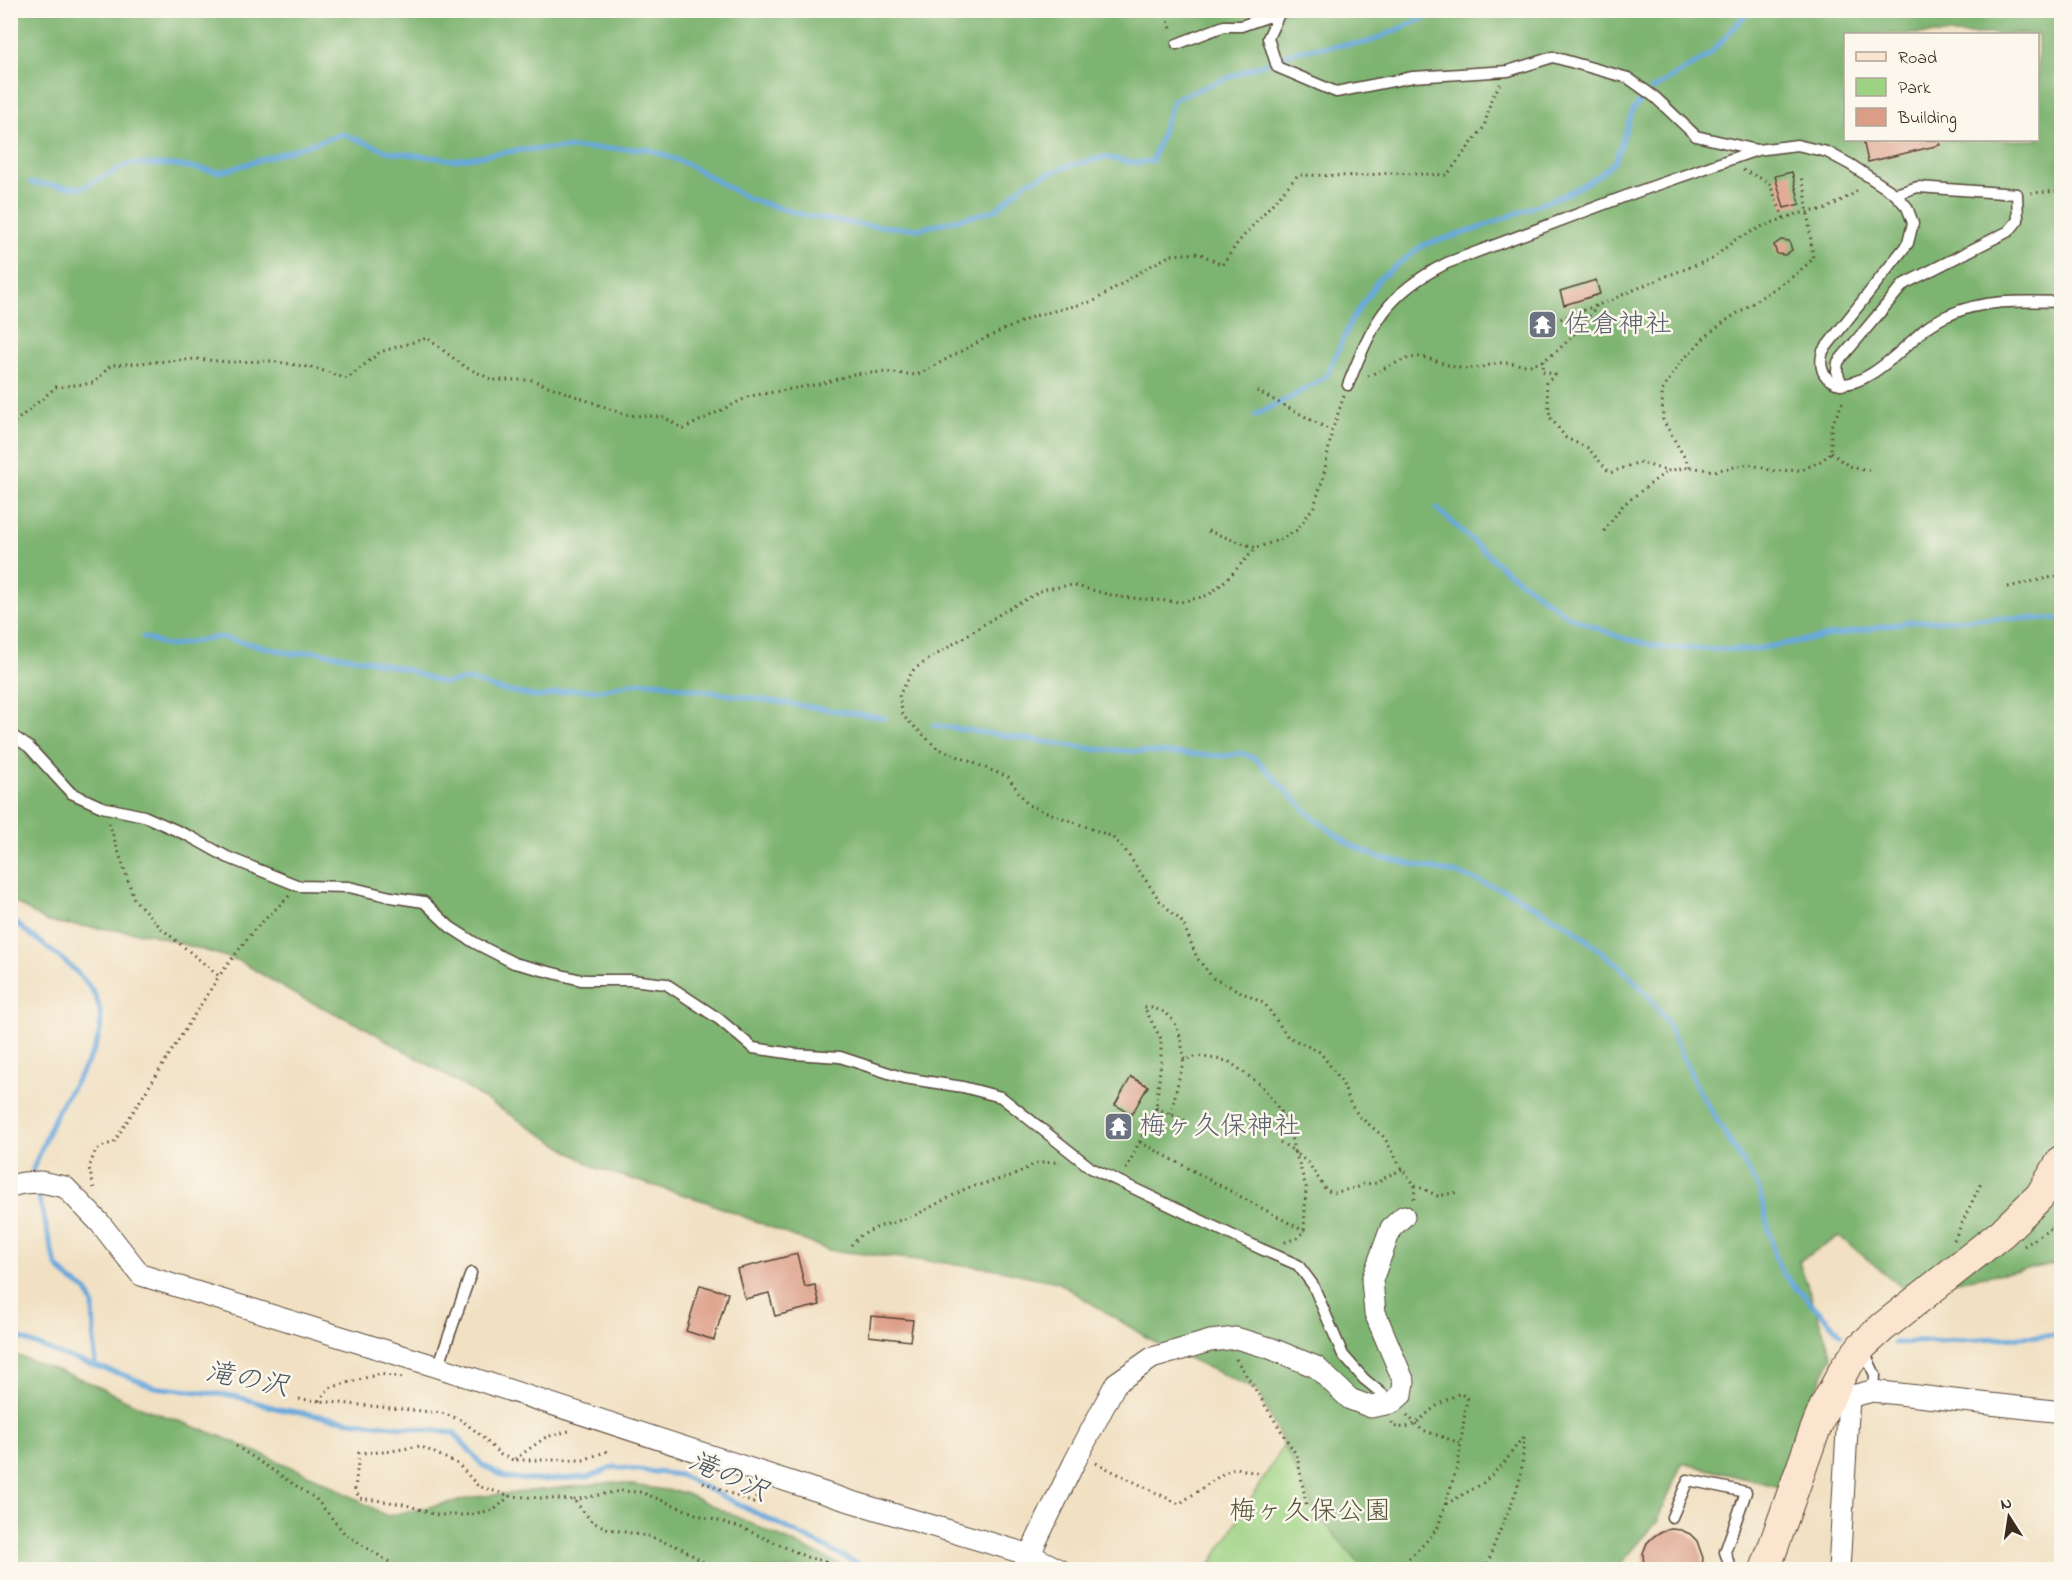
<svg xmlns="http://www.w3.org/2000/svg" width="2072" height="1580" viewBox="0 0 2072 1580" font-family="'Indie Flower','Klee One',sans-serif">
<style>
.green{fill:#9ed283;stroke:#6c7e50;stroke-width:1.5}
.forest{fill:#7eb471;stroke:#5c6f48;stroke-width:1.5;fill-rule:evenodd}
.lines{fill:none;stroke-linecap:round;stroke-linejoin:round}
.stream{stroke:#68a8db;stroke-width:5}
.building{fill:#dc9d86}
.lane-casing{stroke:#564537;stroke-width:13}
.street-casing{stroke:#564537;stroke-width:23}
.secondary-casing{stroke:#564537;stroke-width:32}
.path{stroke:#564537;stroke-width:3;stroke-dasharray:1.5 4.5;stroke-linecap:butt}
.lane{stroke:#fff;stroke-width:10}
.street{stroke:#fff;stroke-width:21}
.secondary{stroke:#fbe5cf;stroke-width:30}
.labels{text-anchor:middle;dominant-baseline:central;stroke-width:5;stroke-linejoin:round;paint-order:stroke}
.worship-label{font-size:27px;fill:#5b616d;stroke:#fbf7ec;text-anchor:start}
.park-label{font-size:27px;fill:#545437;stroke:#fbf7ec}
.water-label{font-size:28px;font-style:italic;fill:#4b5660;stroke:#fbf7ec}
</style>
<rect width="100%" height="100%" fill="#fbf7ec"/>
<filter id="ink" filterUnits="userSpaceOnUse"><feTurbulence type="fractalNoise" baseFrequency=".0167" numOctaves="2"/><feDisplacementMap in="SourceGraphic" scale="12" xChannelSelector="R" yChannelSelector="G"/><feConvolveMatrix kernelMatrix="1 2 1 2 8 2 1 2 1" color-interpolation-filters="sRGB"/></filter>
<filter id="wash" filterUnits="userSpaceOnUse"><feTurbulence type="fractalNoise" baseFrequency=".008" numOctaves="4" result="noise"/><feDisplacementMap in="SourceGraphic" scale="24" xChannelSelector="R" yChannelSelector="G"/><feGaussianBlur stdDeviation="1.35" result="paint"/><feColorMatrix in="noise" values="0 0 0 0 0 0 0 0 0 0 0 0 0 0 0 0 0 1.4 0 .05"/><feComposite in="paint" operator="in"/></filter>
<g filter="url(#wash)">
<rect width="100%" height="100%" fill="#f1e0c2"/>
<!-- green -->
<path class="green" d="M 1292,1432 L 1391,1508 L 1360,1569 L 1207,1570 Z"/>
<!-- forest -->
<path class="forest" d="M 10,11 L 2061,11 L 2061,1263 L 1905,1290 L 1839,1236 L 1799,1261 L 1832,1357 L 1804,1413 L 1784,1488 L 1682,1463 L 1657,1522 L 1616,1569 L 1364,1569 L 1316,1513 L 1258,1391 L 1156,1343 L 1057,1282 L 991,1268 L 828,1250 L 704,1201 L 596,1168 L 441,1072 L 364,1027 L 294,994 L 240,961 L 149,934 L 47,922 L 10,899 ZM 1846,34 L 2038,34 L 2038,140 L 1846,140 Z
M 10,1353 L 84,1380 L 143,1408 L 220,1436 L 321,1480 L 387,1516 L 475,1497 L 614,1482 L 685,1493 L 850,1569 L 11,1569 Z"/>
<g class="lines">
<!-- stream -->
<path class="stream" d="M 1651,90 L 1708,56 L 1750,10
M 31,183 L 82,188 L 129,164 L 175,165 L 221,172 L 343,134 L 390,152 L 454,160 L 520,150 L 566,148 L 648,149 L 687,164 L 749,199 L 807,216 L 863,225 L 919,229 L 996,210 L 1025,183 L 1065,167 L 1105,157 L 1134,163 L 1152,161 L 1174,99 L 1299,50 L 1369,42 L 1443,10
M 1255,415 L 1293,396 L 1327,376 L 1350,323 L 1379,279 L 1423,245 L 1474,230 L 1528,209 L 1566,194 L 1597,177 L 1615,161 L 1633,110 L 1643,98
M 1436,508 L 1505,570 L 1568,616 L 1622,638 L 1665,648 L 1750,650 L 1909,622 L 1996,618 L 2062,619
M 143,637 L 168,646 L 220,637 L 294,654 L 313,651 L 371,661 L 408,670 L 442,683 L 470,680 L 497,689 L 539,697 L 571,690 L 602,690 L 632,683 L 657,682 L 685,688 L 885,718
M 933,725 L 1093,749 L 1226,756 L 1242,753 L 1256,759 L 1312,817 L 1349,844 L 1378,857 L 1458,874 L 1509,892 L 1571,927 L 1624,970 L 1647,994 L 1666,1020 L 1698,1089 L 1759,1189 L 1776,1260 L 1784,1275 L 1841,1334
M 10,918 C 35,941 76,964 93,992 C 117,1033 80,1072 61,1105 C 50,1125 42,1148 33,1169 L 34,1177
M 36,1186 L 53,1255 L 57,1266 L 69,1279 L 87,1291 L 93,1305 L 95,1366 L 130,1377 L 154,1387 L 235,1396 L 279,1409 L 350,1421 L 454,1433 L 482,1465 L 507,1478 L 541,1480 L 589,1477 L 614,1467 L 680,1475 L 871,1570
M 10,1334 L 59,1354 L 95,1366
M 1895,1343 L 2062,1335"/>
</g>
<g id="blocks">
<!-- building -->
<path class="building" d="M 1863,140 L 1939,140 L 1940,145 L 1868,162 Z
M 1792,172 L 1800,204 L 1784,208 L 1775,176 Z
M 1781,240 L 1789,241 L 1792,250 L 1785,255 L 1777,254 L 1774,245 Z
M 1596,280 L 1600,294 L 1564,305 L 1560,291 Z
M 1548,315 L 1553,328 L 1538,334 L 1533,321 Z
M 1131,1077 L 1148,1086 L 1132,1114 L 1115,1105 Z
M 797,1254 L 805,1287 L 815,1285 L 820,1305 L 775,1316 L 769,1293 L 745,1299 L 737,1269 Z
M 700,1285 L 728,1293 L 714,1340 L 686,1331 Z
M 871,1316 L 913,1320 L 910,1341 L 869,1336 Z
M 1671,1529 L 1681,1530 L 1690,1534 L 1697,1541 L 1703,1558 L 1702,1569 L 1644,1569 L 1643,1553 L 1647,1543 L 1654,1536 L 1662,1531 Z"/>
</g>
</g>
<g filter="url(#ink)">
<use href="#blocks" fill-opacity="0" stroke="#564537" stroke-width="1.5"/>
<g class="lines">
<defs>
<path id="lane" d="M 1279,14 L 1268,38 L 1277,67 L 1336,92 L 1413,77 L 1508,71 L 1553,57 L 1628,78 L 1656,98 L 1696,136 L 1757,150
M 1177,44 L 1224,26 L 1241,26 L 1288,10
M 1348,385 C 1373,323 1385,294 1447,263 L 1634,193 L 1757,150 L 1797,145 L 1827,152 L 1851,165 L 1895,194 L 1907,207 L 1913,223 L 1908,243 L 1823,351 C 1820,361 1820,373 1830,380 C 1857,399 1906,345 1925,329 C 1932,324 1941,318 1949,315 C 1984,299 2024,301 2062,302
M 1842,385 L 1837,371 L 1838,362 L 1904,284 L 2009,231 L 2018,220 L 2017,194 L 1918,187 L 1895,194
M 10,734 L 29,747 L 71,793 L 102,807 L 144,816 L 189,836 L 227,857 L 299,886 L 349,887 L 391,897 L 424,902 L 450,927 L 475,943 L 514,963 L 581,980 L 631,980 L 666,984 L 719,1019 L 753,1048 L 794,1054 L 840,1057 L 904,1078 L 963,1087 L 1001,1097 L 1091,1168 L 1261,1249 L 1298,1265 L 1313,1285 L 1343,1355 L 1364,1379 L 1392,1402
M 1863,1349 L 1875,1375 L 1874,1391
M 438,1367 L 471,1273
M 1672,1517 L 1688,1480 L 1746,1492 L 1725,1552 L 1731,1570"/>
<path id="street" d="M 10,1186 L 23,1183 L 41,1182 L 65,1187 L 100,1223 L 141,1275 L 438,1367 L 846,1500 L 1030,1555 L 1060,1570
M 1022,1570 L 1074,1463 L 1116,1383 L 1152,1358 L 1210,1341 L 1236,1338 L 1270,1348 L 1316,1367 L 1350,1399 L 1371,1407 L 1392,1403 L 1402,1394 L 1404,1382 L 1375,1313 L 1372,1280 L 1391,1228 L 1404,1216
M 1839,1570 L 1849,1397 L 1872,1391 L 2062,1412"/>
<path id="secondary" d="M 1765,1570 L 1812,1438 L 1825,1406 L 1845,1368 L 1862,1346 L 1883,1327 L 2002,1233 L 2040,1196 L 2062,1160"/>
</defs>
<!-- lane casing -->
<use href="#lane" class="lane-casing"/>
<!-- street casing -->
<use href="#street" class="street-casing"/>
<!-- secondary casing -->
<use href="#secondary" class="secondary-casing"/>
<!-- path -->
<path class="path" d="M 1164,10 L 1172,31
M 1743,170 L 1769,182 L 1784,219
M 2031,193 L 2062,191
M 1555,321 L 1606,302 L 1664,277 L 1712,259 L 1735,240 L 1763,226 L 1797,214 L 1826,209 L 1851,195 L 1860,188
M 1543,360 L 1542,371 L 1555,375 L 1546,383 L 1550,417 L 1566,438 L 1588,448 L 1610,473 L 1639,462 L 1667,471 L 1690,467 L 1714,471 L 1749,464 L 1773,471 L 1802,470 L 1823,460 L 1831,452 L 1831,426 L 1843,402
M 1368,376 C 1380,371 1406,356 1420,357 C 1433,358 1446,366 1460,368 C 1476,371 1485,365 1500,363 C 1510,362 1518,365 1528,365 C 1553,364 1583,324 1597,306
M 1257,391 L 1332,431
M 1344,396 L 1332,431 L 1323,479 L 1314,506 L 1297,530 L 1281,539 L 1256,548 L 1227,579 L 1209,595 L 1181,602 L 1119,597 L 1072,585 L 1045,589 L 1008,609 L 914,669 L 899,695 L 903,716 L 937,748 L 1008,777 L 1028,805 L 1111,836 L 1125,850 L 1160,901 L 1183,923 L 1197,958 L 1213,978 L 1265,1004 L 1288,1037 L 1320,1052 L 1342,1082 L 1351,1105 L 1360,1117 L 1384,1137 L 1402,1169 L 1415,1185 L 1414,1200
M 10,426 L 56,387 L 94,383 L 111,365 L 196,359 L 229,362 L 271,361 L 315,368 L 347,379 L 380,352 L 427,338 L 465,367 L 493,380 L 532,380 L 626,415 L 664,417 L 683,429 L 750,396 L 820,384 L 854,374 L 882,372 L 917,375 L 984,339 L 1034,316 L 1094,301 L 1145,269 L 1171,255 L 1199,253 L 1222,265 L 1239,241 L 1298,175 L 1358,176 L 1390,173 L 1447,175 L 1484,127 L 1491,100 L 1500,84
M 1831,452 C 1843,463 1853,470 1869,470
M 1690,467 L 1663,420 L 1662,391 L 1680,363 L 1705,337 L 1721,324 L 1795,275 L 1813,259 L 1805,189 L 1800,175
M 1208,531 L 1256,548
M 1604,531 L 1623,505 L 1667,471
M 2008,587 L 2062,575
M 109,823 L 134,899 L 162,929 L 219,976 L 254,930 L 290,895
M 1156,1108 L 1186,1121
M 1170,1114 C 1176,1096 1178,1078 1184,1060 L 1198,1056 L 1228,1061 L 1261,1085 L 1279,1109 L 1290,1131 L 1294,1151 L 1309,1164 L 1326,1190 L 1333,1193 L 1358,1187 L 1363,1184 L 1378,1183 C 1384,1176 1394,1174 1402,1169
M 1140,1142 L 1304,1231
M 1280,1142 L 1294,1151 L 1299,1163 L 1306,1187 L 1304,1231 L 1297,1238 L 1283,1243
M 1126,1169 L 1156,1108 L 1161,1061 L 1161,1039 L 1144,1007 C 1177,1009 1180,1031 1184,1060
M 1415,1185 L 1438,1196 L 1458,1192
M 94,1188 L 89,1168 L 96,1149 L 114,1142 L 219,976
M 1954,1240 L 1981,1183
M 851,1245 L 860,1236 L 878,1227 L 914,1216 L 967,1188 L 1012,1176 L 1037,1163 L 1060,1162
M 2024,1246 L 2052,1228 L 2062,1219
M 1236,1359 L 1297,1456 L 1307,1508
M 299,1399 L 442,1413 L 461,1420 L 478,1433 L 501,1455 L 513,1460 L 583,1460 L 610,1450
M 319,1401 L 329,1388 L 379,1374 L 403,1378
M 1407,1415 L 1422,1430 L 1460,1443
M 1392,1422 L 1393,1426 C 1415,1432 1422,1415 1438,1405 C 1445,1400 1453,1397 1460,1393 L 1467,1398 L 1458,1464 L 1438,1527 L 1425,1543 L 1403,1564 L 1393,1570
M 236,1446 L 316,1499 L 345,1534 L 402,1570
M 515,1459 L 546,1437 L 569,1431
M 1096,1463 L 1179,1504 L 1224,1473 L 1237,1468 L 1259,1474
M 703,1482 L 753,1503 L 759,1491
M 510,1496 L 494,1510 L 465,1515 L 436,1515 L 404,1504 L 359,1498 L 355,1489 L 359,1453 L 385,1452 L 420,1446 L 458,1464 L 478,1486 L 510,1496 L 574,1500 L 592,1522 L 609,1529 L 647,1536 L 681,1548 L 716,1570
M 574,1500 L 619,1491 L 641,1492 L 698,1515 L 742,1528 L 809,1558 L 825,1561 L 821,1570
M 1446,1504 L 1482,1484 L 1504,1463 L 1524,1435 C 1523,1450 1523,1467 1519,1482 C 1510,1512 1494,1539 1486,1570"/>
<!-- lane -->
<use href="#lane" class="lane"/>
<!-- street -->
<use href="#street" class="street"/>
<!-- secondary -->
<use href="#secondary" class="secondary"/>
</g>
</g>
<!-- icons -->
<defs>
<symbol id="temple-square" viewBox="-11 -11 22 22"><rect x="-9" y="-9" width="18" height="18" rx="4" fill="#6b7280" stroke="#fbf7ec"/><path d="M0-6L5-2H3V0L6.5 2.5H4V6H1.5V3h-3V6H-4V2.5H-6.5L-3 0V-2H-5Z" fill="#fff"/></symbol>
</defs>
<g fill-rule="evenodd">
<use href="#temple-square" x="1526" y="308" width="33" height="33"/>
<use href="#temple-square" x="1102" y="1110" width="33" height="33"/>
</g>
<g class="labels">
<!-- worship labels -->
<g class="worship-label">
<text x="1564" y="325">佐倉神社</text>
<text x="1139" y="1127">梅ヶ久保神社</text>
</g>
<!-- park labels -->
<g class="park-label">
<text x="1310" y="1512">梅ヶ久保公園</text>
</g>
<!-- water labels -->
<g class="water-label">
<text transform="translate(247 1381) rotate(11)">滝の沢</text>
<text transform="translate(728 1478) rotate(24)">滝の沢</text>
</g>
</g>
<!-- margin -->
<rect width="2072" height="1580" fill="none" stroke="#fbf7ec" stroke-width="36"/>
<!-- legend -->
<rect x="1844" y="33" width="195" height="108" fill="#fbf7ec" stroke="#aea59a" stroke-width="1.5"/>
<rect x="1856" y="52" width="30" height="9" fill="#fbe5cf" stroke="#aea59a" stroke-width="1.5"/>
<text x="1898" y="63" font-size="18" fill="#3b2a1e">Road</text>
<rect x="1856" y="78" width="30" height="18" fill="#9ed283" stroke="#aea59a" stroke-width="1.5"/>
<text x="1898" y="93" font-size="18" fill="#3b2a1e">Park</text>
<rect x="1856" y="108" width="30" height="18" fill="#dc9d86" stroke="#aea59a" stroke-width="1.5"/>
<text x="1898" y="123" font-size="18" fill="#3b2a1e">Building</text>
<!-- north arrow -->
<g transform="translate(2009 1517) rotate(348)" stroke="#fbf7ec" stroke-width="4.5" paint-order="stroke">
<path d="M0-4.5L10 22L0 15L-10 22Z" fill="#3b2a1e"/>
<text y="-9" font-size="16" font-weight="bold" text-anchor="middle" fill="#3b2a1e">N</text>
</g>
</svg>
